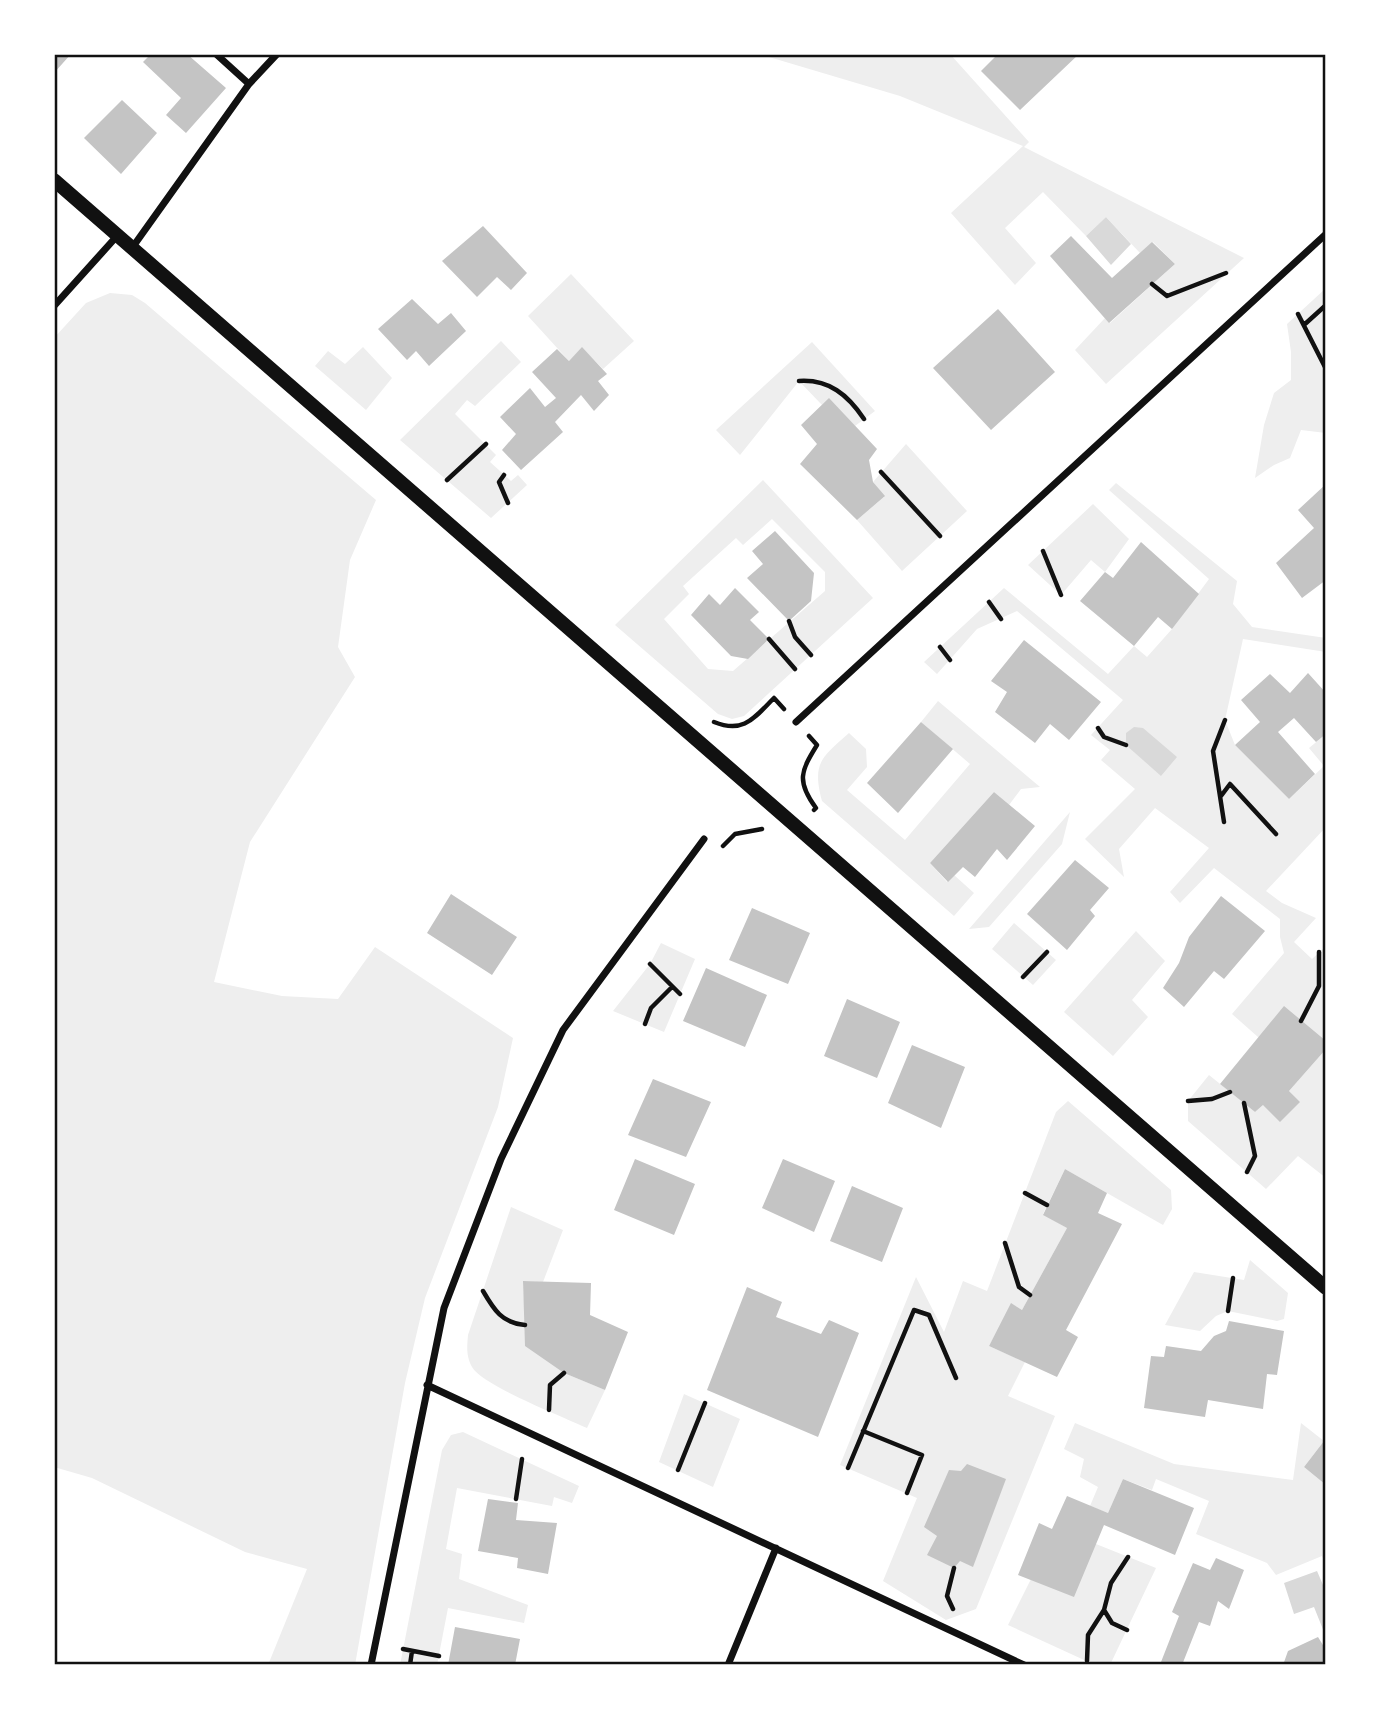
<svg xmlns="http://www.w3.org/2000/svg" width="1380" height="1719" viewBox="0 0 1380 1719" font-family="Mulish,sans-serif">
<style>
.green{fill:#eee;fill-rule:evenodd}
.water{fill:#d9d9d9}
.building{fill:#c4c4c4}
.lines{fill:none;stroke-linecap:round;stroke-linejoin:round}
.path{stroke:#111;stroke-width:4.5}
.minor{stroke:#111;stroke-width:7}
.secondary{stroke:#111;stroke-width:14}
.neatline{fill:none;stroke:#111;stroke-width:2.5}
</style>
<rect width="100%" height="100%" fill="#fff"/>
<!-- green -->
<path class="green" d="M 744,54 L 950,54 L 1029,142 L 1024,147 L 1244,258 L 1106,384 L 1075,350 L 1105,318 L 1110,323 L 1175,264 L 1153,242 L 1140,253 L 1106,217 L 1086,236 L 1043,192 L 1005,228 L 1036,263 L 1015,285 L 951,213 L 1023,146 L 900,96 L 769,57 Z
M 571,274 L 634,341 L 603,369 L 582,348 L 569,361 L 528,316 Z
M 1326,288 L 1326,433 L 1301,430 L 1290,458 L 1274,465 L 1255,478 L 1264,425 L 1274,393 L 1291,380 L 1291,352 L 1287,324 Z
M 110,293 L 132,295 L 145,303 L 376,500 L 350,560 L 338,647 L 355,677 L 250,842 L 214,982 L 282,996 L 338,999 L 375,947 L 513,1038 L 498,1107 L 425,1298 L 405,1383 L 355,1665 L 268,1665 L 307,1569 L 245,1552 L 92,1478 L 54,1467 L 54,338 L 86,303 Z
M 501,341 L 521,362 L 475,406 L 467,400 L 455,414 L 496,455 L 490,462 L 511,481 L 518,475 L 527,485 L 491,518 L 400,440 Z
M 812,342 L 875,411 L 855,426 L 829,399 L 822,405 L 799,381 L 740,455 L 716,430 Z
M 363,347 L 392,378 L 366,410 L 315,366 L 328,351 L 345,364 Z
M 906,444 L 967,511 L 902,571 L 857,520 L 884,497 L 873,482 Z
M 763,480 L 873,598 L 744,716 L 732,719 L 718,714 L 615,625 ZM 772,519 L 825,572 L 825,591 L 733,671 L 708,669 L 664,619 L 689,594 L 683,586 L 736,538 L 743,545 Z
M 1116,483 L 1237,581 L 1233,604 L 1252,627 L 1326,638 L 1326,652 L 1243,639 L 1225,720 L 1235,745 L 1289,799 L 1324,766 L 1309,748 L 1326,734 L 1326,827 L 1266,891 L 1282,903 L 1316,918 L 1294,942 L 1312,959 L 1326,946 L 1326,1041 L 1258,1037 L 1232,1014 L 1284,953 L 1280,937 L 1280,919 L 1214,868 L 1180,903 L 1170,892 L 1209,848 L 1155,808 L 1119,849 L 1124,877 L 1085,839 L 1135,789 L 1101,760 L 1110,750 L 1091,735 L 1123,700 L 1017,611 L 977,629 L 937,674 L 924,662 L 1004,588 L 1108,674 L 1134,646 L 1147,657 L 1172,629 L 1209,579 L 1109,490 Z
M 1093,504 L 1129,539 L 1105,572 L 1091,560 L 1061,595 L 1028,565 Z
M 938,701 L 1040,787 L 1021,789 L 1009,805 L 994,792 L 930,863 L 947,882 L 954,875 L 974,893 L 954,916 L 822,801 C 812,763 821,758 849,733 L 866,749 L 867,767 L 847,790 L 905,840 L 970,764 L 921,722 Z
M 1070,812 L 1062,844 L 989,927 L 969,929 Z
M 1014,923 L 1056,960 L 1033,985 L 992,949 Z
M 1136,931 L 1165,961 L 1132,1000 L 1148,1017 L 1113,1056 L 1064,1012 Z
M 661,943 L 695,959 L 664,1032 L 613,1011 L 650,964 Z
M 1326,1049 L 1326,1178 L 1298,1156 L 1266,1189 L 1188,1121 L 1188,1101 L 1209,1075 L 1255,1112 L 1263,1105 L 1299,1102 L 1289,1091 Z
M 1068,1101 L 1171,1190 L 1172,1209 L 1163,1225 L 1065,1169 L 1043,1214 L 1067,1228 L 1022,1310 L 1012,1304 L 989,1346 L 1025,1362 L 1008,1396 L 1055,1416 L 976,1609 L 946,1620 L 883,1581 L 917,1498 L 840,1465 L 916,1277 L 944,1332 L 963,1281 L 987,1291 L 1056,1112 Z
M 511,1207 L 563,1230 L 543,1282 L 523,1281 L 525,1325 L 564,1373 L 605,1390 L 587,1428 C 564,1417 483,1386 472,1367 C 466,1356 467,1347 468,1335 Z
M 1250,1260 L 1288,1293 L 1284,1319 L 1277,1321 L 1228,1311 L 1216,1316 L 1200,1331 L 1165,1325 L 1194,1272 L 1244,1280 Z
M 684,1394 L 740,1419 L 713,1487 L 659,1462 Z
M 1075,1423 L 1174,1464 L 1293,1480 L 1301,1423 L 1324,1441 L 1304,1467 L 1326,1485 L 1326,1565 L 1322,1556 L 1276,1575 L 1267,1563 L 1196,1534 L 1209,1501 L 1156,1479 L 1152,1490 L 1123,1479 L 1108,1513 L 1090,1506 L 1098,1487 L 1080,1477 L 1084,1459 L 1064,1449 Z
M 463,1432 L 579,1486 L 572,1503 L 554,1497 L 552,1506 L 457,1488 L 446,1549 L 462,1554 L 459,1579 L 528,1605 L 524,1623 L 448,1608 L 437,1665 L 400,1665 L 442,1450 L 451,1435 Z
M 1096,1544 L 1156,1568 L 1110,1665 L 1095,1665 L 1008,1625 L 1031,1579 Z"/>
<!-- water -->
<path class="water" d="M 1106,217 L 1131,244 L 1111,265 L 1086,236 Z
M 1134,727 L 1143,728 L 1177,757 L 1161,776 L 1126,745 L 1126,733 Z
M 1317,1571 L 1326,1592 L 1326,1637 L 1314,1607 L 1294,1614 L 1284,1583 Z"/>
<!-- building -->
<path class="building" d="M 54,54 L 71,54 L 54,73 Z
M 151,54 L 187,54 L 226,88 L 186,133 L 166,115 L 181,98 L 143,62 Z
M 998,54 L 1079,54 L 1020,110 L 981,71 Z
M 122,100 L 157,133 L 121,174 L 84,138 Z
M 483,226 L 527,273 L 511,290 L 497,277 L 477,297 L 442,261 Z
M 1071,236 L 1112,278 L 1152,242 L 1175,264 L 1109,323 L 1050,256 Z
M 412,299 L 438,324 L 451,313 L 466,331 L 429,366 L 416,351 L 407,360 L 378,329 Z
M 998,309 L 1055,372 L 991,430 L 933,368 Z
M 582,347 L 607,374 L 598,381 L 609,395 L 594,411 L 581,395 L 555,422 L 563,432 L 521,470 L 502,450 L 516,434 L 500,417 L 530,388 L 545,407 L 556,398 L 532,372 L 557,349 L 569,361 Z
M 829,398 L 877,449 L 869,460 L 873,482 L 885,496 L 857,520 L 800,464 L 817,444 L 801,425 Z
M 1326,484 L 1326,580 L 1302,598 L 1276,563 L 1314,528 L 1298,510 Z
M 775,531 L 814,573 L 811,601 L 789,621 L 747,578 L 763,564 L 752,551 Z
M 1141,542 L 1199,594 L 1172,629 L 1158,617 L 1134,646 L 1080,601 L 1105,572 L 1113,578 Z
M 735,588 L 759,612 L 750,620 L 769,639 L 748,659 L 731,656 L 691,615 L 709,594 L 720,605 Z
M 1024,640 L 1101,702 L 1069,740 L 1050,724 L 1035,743 L 995,712 L 1007,692 L 991,681 Z
M 1308,673 L 1326,693 L 1326,734 L 1316,742 L 1294,718 L 1278,732 L 1315,774 L 1289,799 L 1235,745 L 1260,722 L 1241,700 L 1270,674 L 1290,693 Z
M 921,722 L 953,749 L 898,813 L 867,783 Z
M 994,792 L 1035,826 L 1007,860 L 997,849 L 975,877 L 963,867 L 948,882 L 930,863 Z
M 1075,860 L 1109,888 L 1090,910 L 1095,916 L 1067,950 L 1027,914 Z
M 451,894 L 517,937 L 492,975 L 427,933 Z
M 1221,896 L 1265,931 L 1224,979 L 1214,971 L 1184,1007 L 1163,988 L 1179,963 L 1189,937 Z
M 752,908 L 810,933 L 788,984 L 729,960 Z
M 706,968 L 767,995 L 745,1047 L 683,1021 Z
M 847,999 L 900,1022 L 877,1078 L 824,1056 Z
M 1284,1006 L 1326,1041 L 1326,1049 L 1289,1091 L 1300,1102 L 1280,1122 L 1263,1105 L 1255,1112 L 1220,1084 Z
M 912,1045 L 965,1067 L 941,1128 L 888,1103 Z
M 653,1079 L 711,1102 L 686,1157 L 628,1135 Z
M 635,1159 L 695,1184 L 674,1235 L 614,1210 Z
M 783,1159 L 835,1181 L 814,1232 L 762,1208 Z
M 1065,1169 L 1107,1193 L 1098,1213 L 1122,1224 L 1066,1330 L 1078,1337 L 1057,1377 L 989,1346 L 1011,1303 L 1022,1310 L 1067,1228 L 1043,1215 Z
M 852,1186 L 903,1208 L 882,1262 L 830,1241 Z
M 523,1281 L 591,1283 L 590,1315 L 628,1332 L 605,1390 L 564,1373 L 525,1346 Z
M 747,1287 L 782,1302 L 776,1317 L 821,1334 L 829,1320 L 859,1333 L 818,1437 L 707,1390 Z
M 1229,1321 L 1284,1331 L 1277,1375 L 1267,1374 L 1263,1409 L 1208,1400 L 1205,1417 L 1144,1408 L 1151,1356 L 1164,1357 L 1166,1346 L 1201,1351 L 1214,1336 L 1226,1331 Z
M 1324,1441 L 1326,1443 L 1326,1485 L 1304,1467 Z
M 967,1464 L 1006,1479 L 973,1567 L 960,1561 L 954,1568 L 927,1555 L 937,1536 L 924,1527 L 949,1470 L 961,1471 Z
M 1123,1479 L 1194,1508 L 1175,1555 L 1104,1525 L 1074,1597 L 1018,1575 L 1039,1523 L 1052,1529 L 1067,1496 L 1108,1513 Z
M 488,1499 L 518,1503 L 516,1520 L 557,1523 L 548,1574 L 517,1568 L 518,1558 L 478,1551 Z
M 1216,1558 L 1244,1570 L 1229,1609 L 1218,1601 L 1210,1626 L 1199,1622 L 1182,1665 L 1168,1665 L 1161,1662 L 1179,1616 L 1172,1612 L 1193,1563 L 1210,1570 Z
M 455,1627 L 520,1639 L 515,1665 L 448,1665 Z
M 1318,1637 L 1326,1650 L 1326,1665 L 1283,1665 L 1288,1651 Z"/>
<g class="lines">
<!-- path -->
<path class="path" d="M 1152,284 L 1167,296 L 1226,273
M 1298,314 L 1326,369
M 1305,324 L 1326,305
M 799,381 C 829,379 848,395 864,419
M 881,472 L 940,536
M 504,475 L 499,482 L 508,503
M 447,480 L 486,444
M 1043,551 L 1061,595
M 989,602 L 1001,619
M 789,621 L 795,637 L 811,655
M 769,639 L 795,669
M 940,647 L 950,660
M 714,722 C 744,734 754,718 774,698 L 784,709
M 1098,728 L 1104,737 L 1126,745
M 809,736 L 817,745 C 801,771 796,781 816,808 L 814,810
M 1221,796 L 1230,784 L 1276,834
M 1224,822 L 1213,751 L 1225,720
M 723,846 L 735,834 L 762,829
M 650,964 L 680,994
M 1023,977 L 1047,952
M 1301,1021 L 1319,986 L 1319,952
M 645,1024 L 651,1008 L 672,987
M 1188,1101 L 1212,1099 L 1230,1092
M 1244,1103 L 1255,1156 L 1247,1172
M 1025,1193 L 1047,1205
M 1005,1243 L 1019,1287 L 1030,1295
M 483,1291 C 494,1310 502,1323 525,1325
M 1228,1311 L 1233,1278
M 549,1410 L 550,1385 L 564,1373
M 863,1431 L 922,1455 L 907,1493
M 848,1468 L 914,1310 L 929,1315 L 956,1378
M 678,1470 L 705,1403
M 516,1499 L 522,1459
M 953,1609 L 947,1596 L 954,1568
M 1104,1610 L 1112,1623 L 1127,1630
M 403,1649 L 439,1656
M 1087,1661 L 1088,1635 L 1104,1610 L 1111,1583 L 1128,1557
M 410,1665 L 412,1651"/>
<!-- minor -->
<path class="minor" d="M 216,54 L 249,84
M 132,248 L 249,84 L 277,54
M 54,306 L 117,236
M 796,722 L 1326,234
M 427,1385 L 1024,1665
M 371,1665 L 444,1308 L 501,1159 L 563,1030 L 704,839
M 728,1665 L 776,1548"/>
<!-- secondary -->
<path class="secondary" d="M 54,180 L 1326,1288"/>
</g>
<!-- border -->
<rect width="1380" height="1719" fill="none" stroke="#ffffff" stroke-width="112"/>
<rect x="56" y="56" width="1268" height="1607" class="neatline"/>
</svg>
